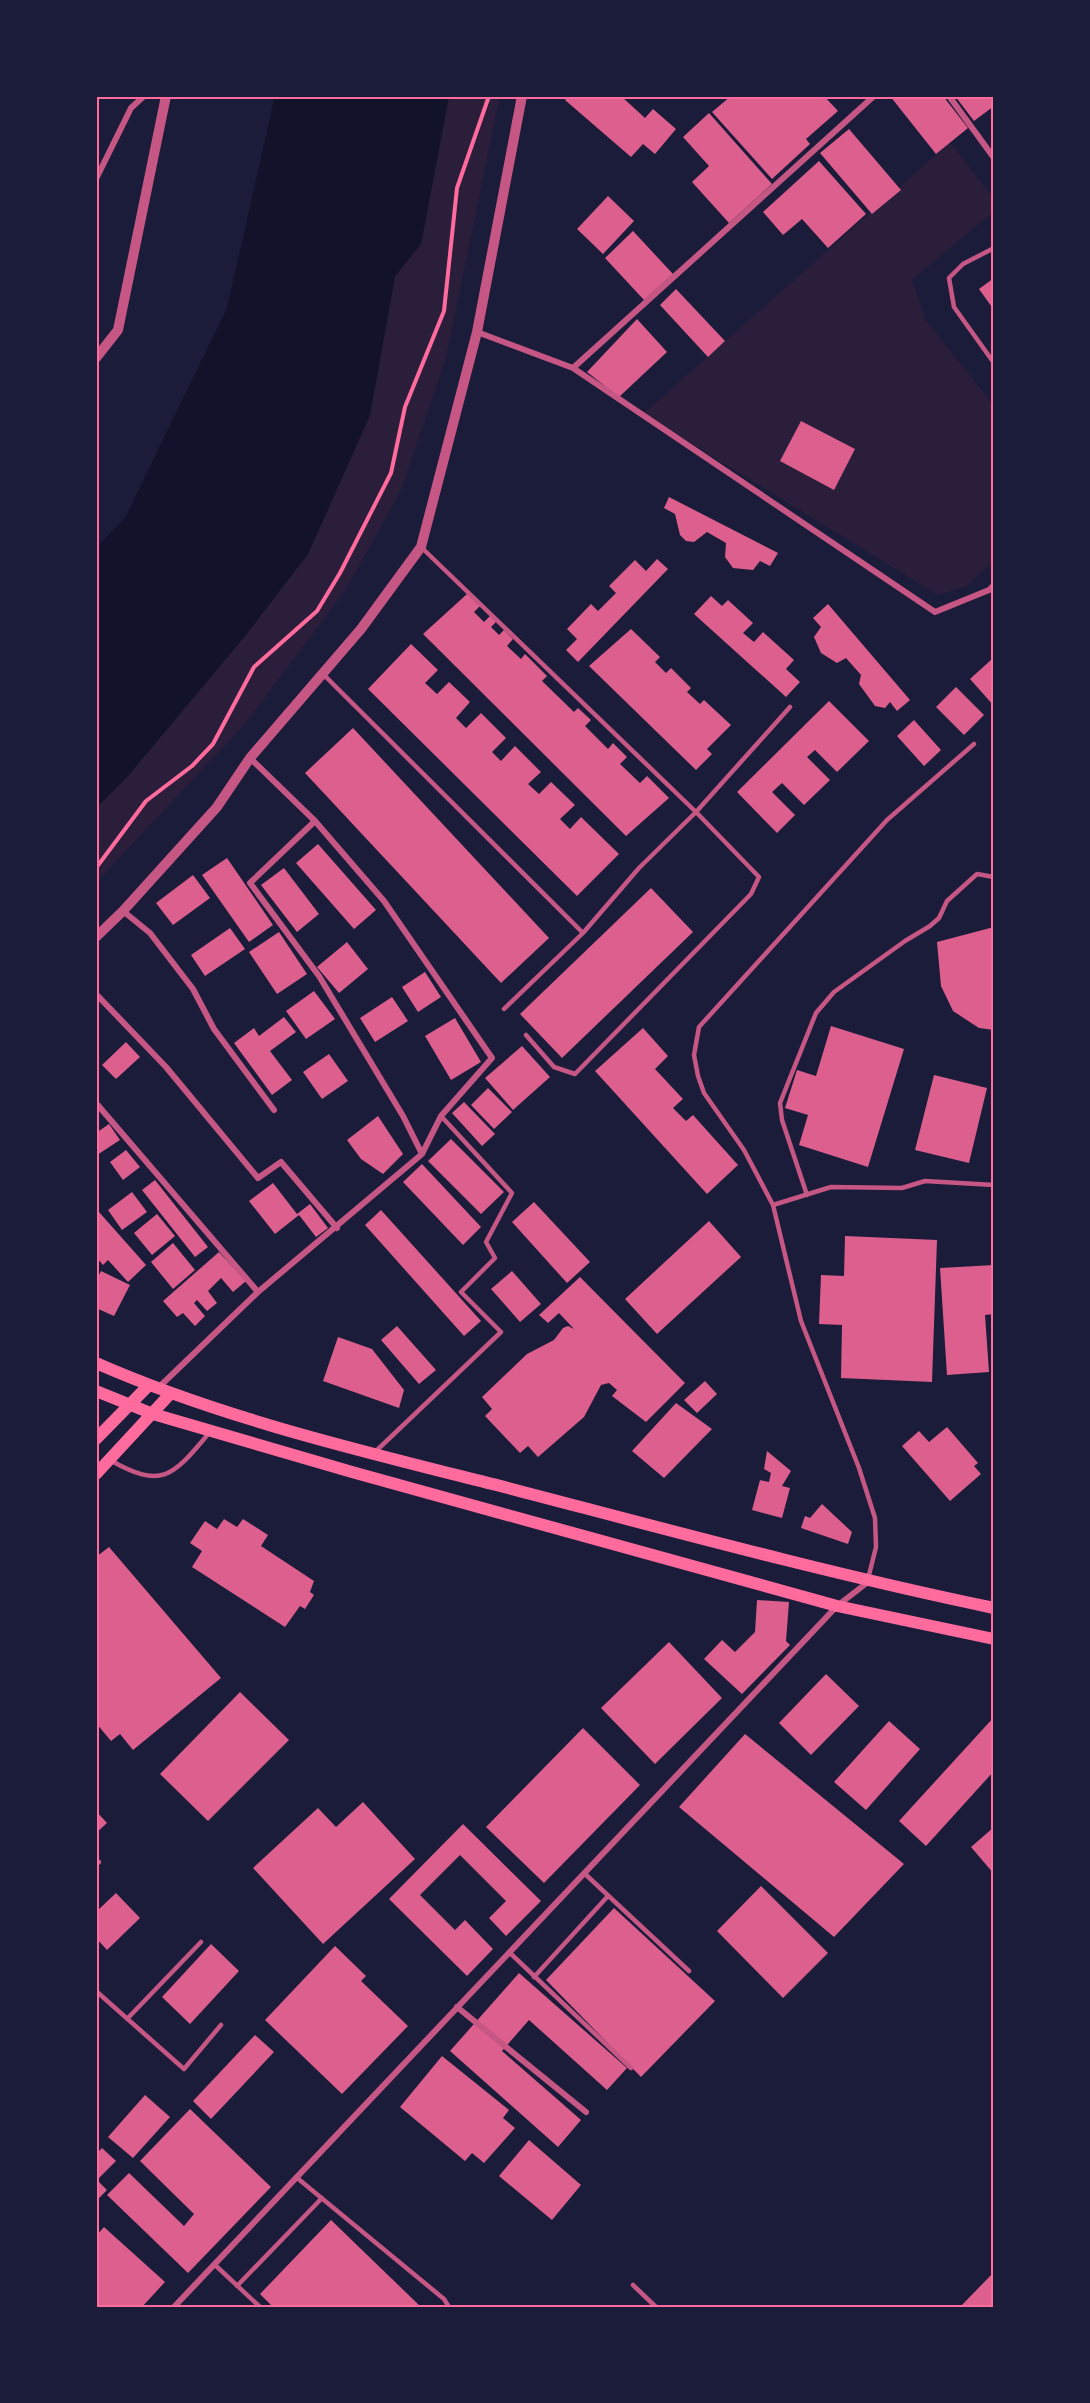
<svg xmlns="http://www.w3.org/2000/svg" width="1090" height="2403" viewBox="0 0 1090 2403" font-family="'Fira Sans Condensed',sans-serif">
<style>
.green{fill:#2a1e3b}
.water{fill:#12122b}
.building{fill:#dd5f8e}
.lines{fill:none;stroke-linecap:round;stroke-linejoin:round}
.path{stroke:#ff6b9d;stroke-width:4}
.service{stroke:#c65784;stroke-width:4.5}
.minor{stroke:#c65784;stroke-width:6}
.tertiary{stroke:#c65784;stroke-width:10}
.secondary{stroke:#ff6b9d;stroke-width:12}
.neatline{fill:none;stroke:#ff6b9d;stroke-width:2}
</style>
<rect width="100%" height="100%" fill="#1b1b3a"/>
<!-- green -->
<path class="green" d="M 449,96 L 500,96 L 446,358 L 401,490 L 345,591 L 245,724 L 96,883 L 96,808 L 128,776 L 245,636 L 308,554 L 370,415 L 395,276 L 421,244 Z
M 950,142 L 994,199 L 994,211 L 912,280 L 926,320 L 994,406 L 994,561 L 967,586 L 938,595 L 643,414 Z"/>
<!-- water -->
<path class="water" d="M 275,96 L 449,96 L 421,244 L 395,276 L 370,415 L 308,554 L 245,636 L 128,776 L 96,808 L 96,548 L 125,518 L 227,308 Z"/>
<!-- building -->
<path class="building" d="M 568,96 L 621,96 L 645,118 L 653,109 L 676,129 L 655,154 L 643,144 L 631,157 L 565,100 Z
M 731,96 L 824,96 L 838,111 L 806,139 L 810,144 L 772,179 L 712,112 Z
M 890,96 L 943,96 L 968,128 L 936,154 Z
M 955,96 L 994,96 L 994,106 L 974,121 Z
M 709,113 L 772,184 L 729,223 L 692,182 L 709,166 L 683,137 Z
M 849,129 L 901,190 L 872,214 L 820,153 Z
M 819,161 L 866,214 L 828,248 L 802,219 L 783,235 L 763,212 Z
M 608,196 L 634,221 L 603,254 L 577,229 Z
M 633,231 L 673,274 L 644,300 L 605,258 Z
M 994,278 L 994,310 L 979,289 Z
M 676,289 L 725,341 L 708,357 L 660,305 Z
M 637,319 L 667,352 L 619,397 L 587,372 Z
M 801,421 L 855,449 L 834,490 L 780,461 Z
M 669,497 L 778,553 L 770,566 L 760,561 L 753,570 L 733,568 L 725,557 L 726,543 L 707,532 L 694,542 L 686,541 L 680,535 L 675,514 L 664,508 Z
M 657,559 L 668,569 L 578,662 L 566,650 L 577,639 L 567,629 L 591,604 L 598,611 L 616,593 L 609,586 L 635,560 L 646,571 Z
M 467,594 L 480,606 L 474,612 L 484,622 L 490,616 L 496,622 L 491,627 L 499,635 L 504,630 L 513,639 L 507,646 L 521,659 L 525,654 L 547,676 L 542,681 L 574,712 L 578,708 L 591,720 L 585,726 L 608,749 L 613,743 L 627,757 L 620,764 L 640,783 L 647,776 L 669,798 L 626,836 L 423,634 Z
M 711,596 L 722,606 L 728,600 L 753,623 L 743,633 L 754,642 L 763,632 L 794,660 L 786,669 L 800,682 L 786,697 L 694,614 Z
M 828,604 L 910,700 L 897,711 L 890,702 L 885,708 L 875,706 L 859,684 L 861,675 L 846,658 L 837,663 L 821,653 L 814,637 L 821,627 L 813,618 Z
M 631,629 L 660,657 L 655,662 L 666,673 L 671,668 L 691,688 L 687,692 L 700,704 L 704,700 L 731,725 L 707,749 L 712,754 L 696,770 L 589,666 Z
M 411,644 L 438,670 L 425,683 L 437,694 L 449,682 L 470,702 L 456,718 L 466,728 L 481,713 L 506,738 L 492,752 L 501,761 L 515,746 L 541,772 L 528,784 L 539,794 L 551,782 L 575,805 L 560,819 L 570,829 L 581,817 L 619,854 L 577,896 L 368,689 Z
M 992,659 L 994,661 L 994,706 L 970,679 Z
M 956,687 L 984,715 L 964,735 L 936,707 Z
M 829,701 L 869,741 L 837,772 L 815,750 L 807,757 L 830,780 L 804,805 L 782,783 L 772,792 L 795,815 L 777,833 L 737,792 Z
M 914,720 L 941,750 L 924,766 L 897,736 Z
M 353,728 L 549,938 L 501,983 L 305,773 Z
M 318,844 L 376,910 L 354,929 L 296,863 Z
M 227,858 L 273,925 L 249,942 L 202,875 Z
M 284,868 L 319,914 L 297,932 L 261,885 Z
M 193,875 L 210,898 L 173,925 L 156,903 Z
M 651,888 L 693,932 L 562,1058 L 520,1014 Z
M 994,927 L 994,1030 L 979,1028 L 953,1011 L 941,986 L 937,942 Z
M 230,928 L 245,949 L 205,976 L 191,955 Z
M 279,932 L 307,974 L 277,994 L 249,952 Z
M 347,942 L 368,969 L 339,993 L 317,967 Z
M 425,972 L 441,997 L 418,1012 L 402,987 Z
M 314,991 L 335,1019 L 306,1039 L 286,1011 Z
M 392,997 L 408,1021 L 375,1042 L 360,1018 Z
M 284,1017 L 296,1032 L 270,1051 L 292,1080 L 272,1095 L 234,1043 L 254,1028 L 259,1036 Z
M 455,1018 L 481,1062 L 451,1080 L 425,1036 Z
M 831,1026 L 904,1049 L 868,1167 L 799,1145 L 808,1115 L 785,1108 L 797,1070 L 816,1076 Z
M 643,1028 L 668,1056 L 655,1069 L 683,1099 L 673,1108 L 686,1121 L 693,1115 L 738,1165 L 707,1194 L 595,1071 Z
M 126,1042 L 140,1057 L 116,1079 L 102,1065 Z
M 522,1046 L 550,1077 L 513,1110 L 485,1078 Z
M 329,1054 L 348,1081 L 322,1099 L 303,1072 Z
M 934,1075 L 987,1088 L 969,1163 L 915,1150 Z
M 488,1088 L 512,1112 L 494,1129 L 471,1105 Z
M 464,1102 L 495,1134 L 482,1146 L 452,1113 Z
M 378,1116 L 403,1154 L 383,1174 L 361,1159 L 347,1140 Z
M 109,1124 L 120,1140 L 97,1155 L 96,1133 Z
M 451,1139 L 504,1192 L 481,1214 L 428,1161 Z
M 126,1150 L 140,1167 L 123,1180 L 110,1162 Z
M 422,1164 L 481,1227 L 463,1245 L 403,1182 Z
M 155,1180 L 208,1247 L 195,1257 L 142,1190 Z
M 273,1183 L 297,1214 L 310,1204 L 328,1228 L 316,1237 L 299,1215 L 275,1234 L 249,1201 Z
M 132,1192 L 147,1212 L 122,1230 L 108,1210 Z
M 534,1202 L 590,1262 L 567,1283 L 512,1222 Z
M 381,1210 L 481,1321 L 464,1336 L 365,1225 Z
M 99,1212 L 146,1265 L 128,1282 L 108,1260 L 103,1265 L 96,1257 L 96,1215 Z
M 157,1214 L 175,1236 L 152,1255 L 134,1233 Z
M 709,1221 L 741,1257 L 657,1334 L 625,1299 Z
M 845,1236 L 937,1240 L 932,1382 L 841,1378 L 842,1325 L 819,1324 L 821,1275 L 844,1276 Z
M 173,1243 L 195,1270 L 173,1289 L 151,1262 Z
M 219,1252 L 246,1281 L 233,1292 L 221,1278 L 208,1291 L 217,1303 L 207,1311 L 197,1300 L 194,1303 L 205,1316 L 195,1326 L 183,1313 L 177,1317 L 163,1301 Z
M 994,1265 L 994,1314 L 985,1315 L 989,1372 L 947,1375 L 940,1268 Z
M 101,1271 L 130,1285 L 114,1316 L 96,1308 L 96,1281 Z
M 512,1271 L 541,1304 L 520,1322 L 491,1289 Z
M 580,1277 L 685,1383 L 646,1422 L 612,1396 L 617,1390 L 609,1383 L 601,1385 L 584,1417 L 538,1457 L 528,1446 L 520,1453 L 485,1416 L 492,1409 L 482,1397 L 527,1354 L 554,1340 L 563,1328 L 568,1326 L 574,1329 L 559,1313 L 548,1323 L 539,1315 Z
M 397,1326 L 436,1370 L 419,1384 L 381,1340 Z
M 338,1337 L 372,1349 L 404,1390 L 399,1408 L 323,1381 Z
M 705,1381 L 717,1394 L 697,1413 L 684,1400 Z
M 676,1403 L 712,1429 L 664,1478 L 632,1451 Z
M 947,1427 L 978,1463 L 974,1466 L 981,1474 L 950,1501 L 902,1446 L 919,1431 L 929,1442 Z
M 767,1451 L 791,1471 L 782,1486 L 790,1488 L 782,1518 L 752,1510 L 760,1480 L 769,1482 L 771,1473 L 764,1469 Z
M 822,1504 L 852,1532 L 848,1544 L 801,1528 L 805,1516 L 810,1518 Z
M 224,1519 L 237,1527 L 243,1519 L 268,1535 L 261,1546 L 314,1581 L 310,1592 L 314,1595 L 305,1609 L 300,1606 L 285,1627 L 192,1567 L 202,1551 L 190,1543 L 205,1521 L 217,1529 Z
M 109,1547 L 221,1678 L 133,1750 L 120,1734 L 111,1741 L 96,1723 L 96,1557 Z
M 757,1600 L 789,1602 L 786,1641 L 790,1645 L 742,1694 L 704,1659 L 722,1640 L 735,1652 L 755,1632 Z
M 669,1642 L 722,1698 L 655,1764 L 601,1708 Z
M 826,1674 L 859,1706 L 811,1755 L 779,1723 Z
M 240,1692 L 289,1740 L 208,1821 L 160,1774 Z
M 994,1717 L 994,1771 L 926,1846 L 899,1821 Z
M 889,1721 L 920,1749 L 866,1810 L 834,1782 Z
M 583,1728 L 640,1785 L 544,1883 L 486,1827 Z
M 745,1734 L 904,1864 L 834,1937 L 679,1807 Z
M 363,1802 L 415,1859 L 323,1944 L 253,1868 L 318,1808 L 336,1827 Z
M 96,1811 L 107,1823 L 96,1833 Z
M 463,1824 L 541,1901 L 506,1936 L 489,1918 L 506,1901 L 460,1855 L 420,1895 L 455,1930 L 465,1920 L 493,1949 L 467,1976 L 389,1899 Z
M 994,1827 L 994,1874 L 971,1847 Z
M 761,1886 L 828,1953 L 783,1998 L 717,1931 Z
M 116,1893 L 140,1918 L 107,1950 L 96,1938 L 96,1912 Z
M 614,1908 L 715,2001 L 641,2077 L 546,1980 Z
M 211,1944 L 239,1971 L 190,2024 L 162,1997 Z
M 335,1946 L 366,1976 L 361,1981 L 408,2026 L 342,2094 L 265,2020 Z
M 519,1973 L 627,2068 L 607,2090 L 529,2020 L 502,2051 L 581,2120 L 558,2147 L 450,2051 Z
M 255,2035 L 274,2052 L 211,2119 L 193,2101 Z
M 442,2056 L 509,2110 L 503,2118 L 515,2128 L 484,2163 L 472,2153 L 465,2161 L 400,2107 Z
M 145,2095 L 170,2117 L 133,2158 L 108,2137 Z
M 190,2109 L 271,2187 L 188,2273 L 107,2195 L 129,2173 L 184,2226 L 194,2214 L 140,2161 Z
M 529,2140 L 581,2185 L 552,2220 L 499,2176 Z
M 102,2148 L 116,2161 L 97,2180 L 107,2190 L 96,2201 L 96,2154 Z
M 331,2220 L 421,2307 L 273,2307 L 260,2294 Z
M 104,2227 L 165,2282 L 142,2307 L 96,2307 L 96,2236 Z
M 994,2272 L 994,2307 L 960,2307 Z"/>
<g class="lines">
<!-- path -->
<path class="path" d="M 96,868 L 146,801 L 192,766 L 213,744 L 254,667 L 317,611 L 340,573 L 391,473 L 405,407 L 444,311 L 457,188 L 489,96"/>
<!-- service -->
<path class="service" d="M 994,248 L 963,264 L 949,278 L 954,307 L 994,363
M 421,547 L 696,812 L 759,877 L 751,894 L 575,1074 L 554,1067 L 526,1035
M 323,674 L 583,933
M 504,1009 L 583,933 L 639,868 L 696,812 L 790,707
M 807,1195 L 782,1120 L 780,1103 L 816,1013 L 834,992 L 905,941 L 930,926 L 939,918 L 947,901 L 977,874 L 994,877
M 773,1205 L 831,1187 L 902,1188 L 925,1181 L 994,1185
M 375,1452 L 501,1332 L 461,1292 L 495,1258 L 486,1242 L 512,1193 L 441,1116
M 110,1460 C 162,1490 173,1476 209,1433
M 868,1579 L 876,1547 L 875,1518 L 859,1468 L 801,1321 L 773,1205 L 744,1150 L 704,1093 L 698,1076 L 694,1055 L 699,1027 L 887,820 L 974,744
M 96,1865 L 99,1862
M 584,1873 L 689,1971
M 509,1952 L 631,2068
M 534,1977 L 608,1896
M 96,1991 L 184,2069 L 221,2025
M 127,2019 L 201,1942
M 296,2177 L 444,2299 L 449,2307
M 214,2264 L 260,2307
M 633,2285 L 656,2307
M 237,2286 L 322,2198"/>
<!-- minor -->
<path class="minor" d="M 949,96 L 994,158
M 96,179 L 131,108 L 144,96
M 477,332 L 573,368 L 935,612 L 989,590 L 994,585
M 573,368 L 874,96
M 315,821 L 250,883 L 319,976 L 403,1116 L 422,1154
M 123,911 L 150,933 L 193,989 L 214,1029 L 274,1110
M 96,994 L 166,1067 L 258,1178 L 281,1162 L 337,1228
M 96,1103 L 258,1292
M 157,1389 L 258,1292 L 422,1154 L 441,1116 L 492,1058 L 384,901 L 315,821 L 250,758
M 457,2007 L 586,2112
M 174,2307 L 837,1606 L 868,1582"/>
<!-- tertiary -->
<path class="tertiary" d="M 96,358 L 118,330 L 166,96
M 96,937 L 123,911 L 217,807 L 250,758 L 361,629 L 421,547 L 477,332 L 522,96"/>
<!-- secondary -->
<path class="secondary" d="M 96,1363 C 226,1420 370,1453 508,1488 C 669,1530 830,1574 994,1608
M 96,1391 L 153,1414 L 352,1472 L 837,1606 L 994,1639
M 96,1439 L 148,1386
M 96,1474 L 171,1393"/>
</g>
<!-- border -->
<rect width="1090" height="2403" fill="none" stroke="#1b1b3a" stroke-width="195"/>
<rect x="98" y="98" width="894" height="2208" class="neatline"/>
</svg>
